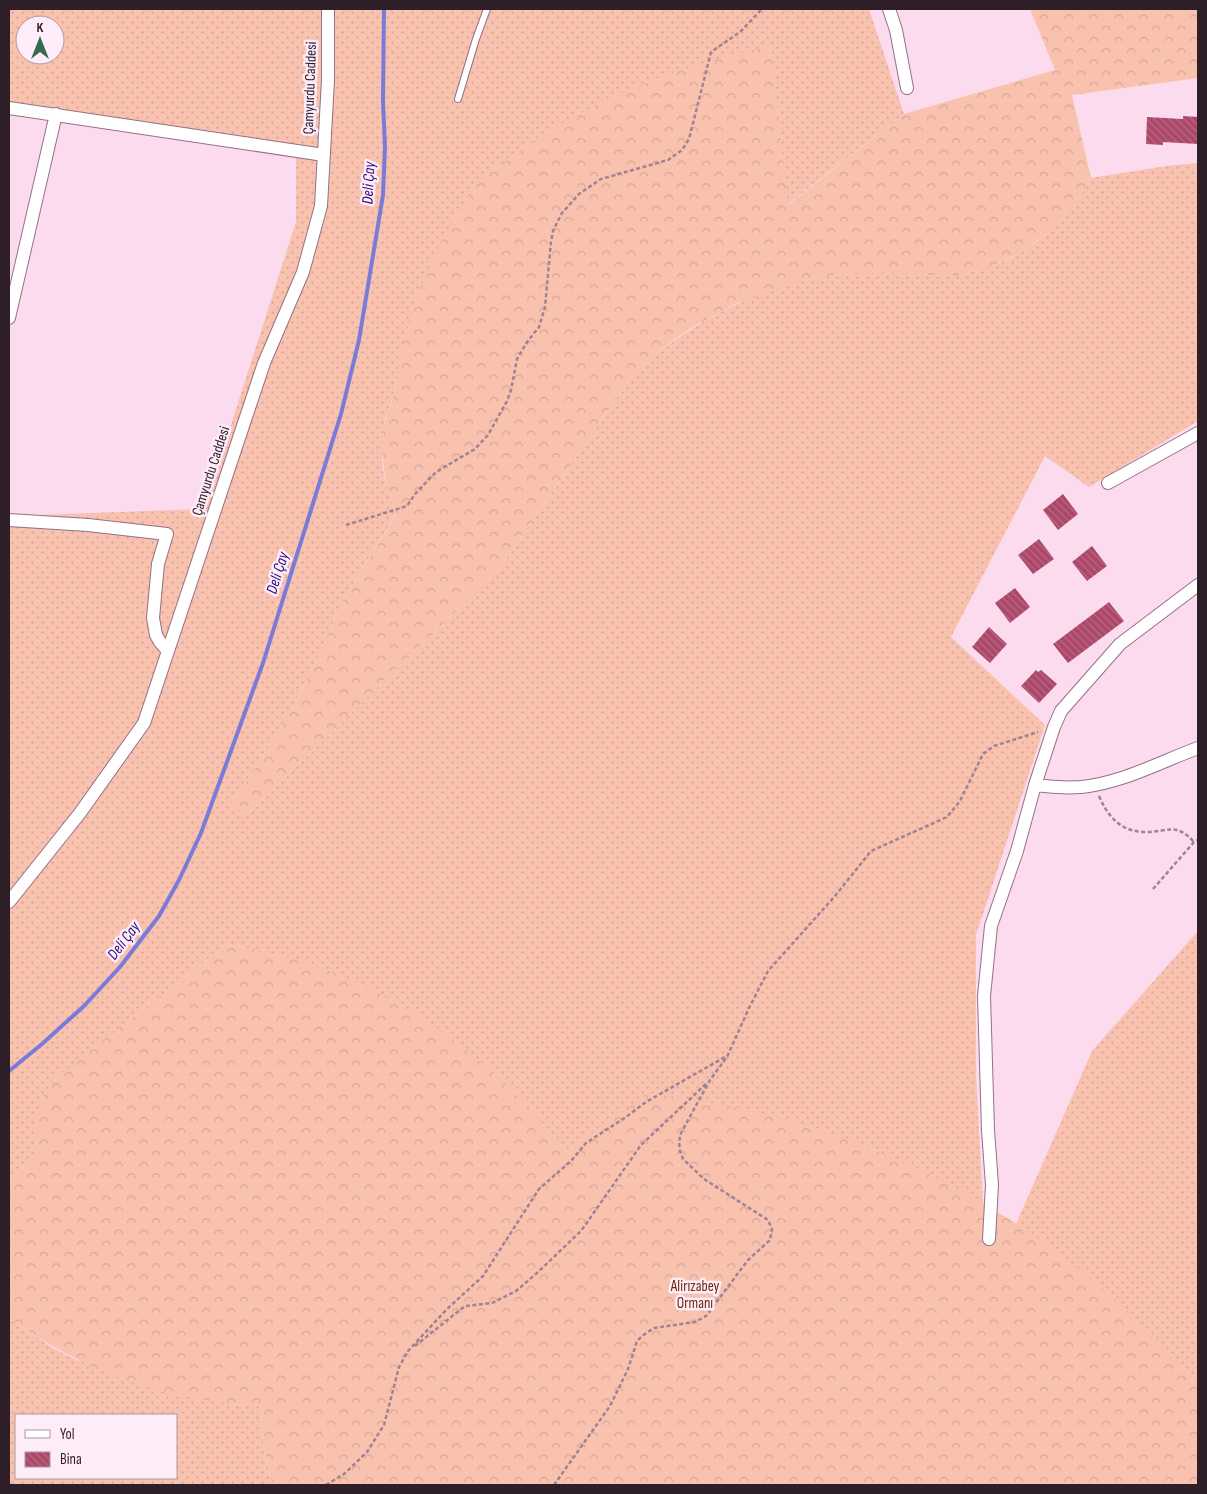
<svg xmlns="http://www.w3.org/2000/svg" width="1207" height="1494" viewBox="0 0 1207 1494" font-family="'Sofia Sans Condensed',sans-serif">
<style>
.grass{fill:url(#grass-dots);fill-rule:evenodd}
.forest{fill:url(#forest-crowns)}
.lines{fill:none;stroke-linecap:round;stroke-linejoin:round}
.stream{stroke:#7a7bd8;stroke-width:4}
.building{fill:url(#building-back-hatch)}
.lane-casing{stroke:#957087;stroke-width:8}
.street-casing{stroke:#957087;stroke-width:14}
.path{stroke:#9d8494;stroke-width:2.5;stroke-dasharray:4 2.5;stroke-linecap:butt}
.lane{stroke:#fff;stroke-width:6}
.street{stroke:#fff;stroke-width:12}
.labels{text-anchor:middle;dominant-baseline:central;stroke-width:5;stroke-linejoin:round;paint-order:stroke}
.street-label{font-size:15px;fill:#2d1e28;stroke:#feedf8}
.park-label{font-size:15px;fill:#6a290e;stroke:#feedf8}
.water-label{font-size:16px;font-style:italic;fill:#27087c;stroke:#feedf8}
</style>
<defs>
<pattern id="grass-dots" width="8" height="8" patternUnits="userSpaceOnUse" patternTransform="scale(1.25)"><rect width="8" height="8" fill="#f9c2af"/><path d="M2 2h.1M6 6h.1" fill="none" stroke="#d6a697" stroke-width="1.8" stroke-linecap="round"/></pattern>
<pattern id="forest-crowns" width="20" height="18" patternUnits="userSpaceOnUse" patternTransform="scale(1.25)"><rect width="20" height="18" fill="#f9c2af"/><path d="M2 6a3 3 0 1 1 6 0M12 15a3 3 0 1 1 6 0" fill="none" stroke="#d6a697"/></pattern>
<pattern id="building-back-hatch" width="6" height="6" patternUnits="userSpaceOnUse" patternTransform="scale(1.25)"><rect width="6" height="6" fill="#ad476a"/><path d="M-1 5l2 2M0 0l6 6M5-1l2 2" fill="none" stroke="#b36a83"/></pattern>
</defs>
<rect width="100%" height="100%" fill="#fcdbef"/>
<!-- grass -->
<path class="grass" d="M 9,9 L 869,9 L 904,114 L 787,205 L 771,46 L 604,101 L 550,131 L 500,165 L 477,185 L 446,234 L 422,285 L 405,338 L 394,393 L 385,420 L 383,435 L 382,463 L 384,476 L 392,501 L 397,513 L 341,603 L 326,641 L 290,713 L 253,772 L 232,801 L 232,808 L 236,813 L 243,815 L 250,812 L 500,568 L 633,374 C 690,322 757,286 834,275 C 860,272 887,271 913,273 C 923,274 933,276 943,276 C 1009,272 1060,234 1091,178 L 1166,166 L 1198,163 L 1198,421 L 1089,487 L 1045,456 L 951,637 L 1045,725 L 976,935 L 976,1076 L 983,1204 L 948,1185 L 877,1151 L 802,1125 L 687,1099 L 648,1094 L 566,1152 C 501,1068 420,1004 319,968 C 289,957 258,950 227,944 L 57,1077 C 38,1098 32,1124 38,1151 L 9,1182 L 9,516 L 204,509 L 296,222 L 296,145 L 9,111 ZM 25,25 L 55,25 L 55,55 L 25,55 Z
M 1198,931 L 1198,1383 C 1142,1320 1086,1272 1016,1224 L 1092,1051 Z
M 9,1318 L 53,1348 L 77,1360 L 235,1404 L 262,1406 C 260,1433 265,1459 273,1485 L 9,1485 ZM 16,1415 L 176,1415 L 176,1478 L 16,1478 Z"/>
<!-- forest -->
<path class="forest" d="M 1030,9 L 1196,9 L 1198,13 L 1198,78 L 1072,95 L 1091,178 L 1073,207 L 1049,232 L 1022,252 L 991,267 L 958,275 L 941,276 L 887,272 L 834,275 L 807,280 L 781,287 L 735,304 L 691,328 L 671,342 L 633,374 L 500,568 L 250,812 L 243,815 L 239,815 L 234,811 L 232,808 L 232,801 L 253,772 L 290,713 L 326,641 L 341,603 L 397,514 C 385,484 378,454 385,422 C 387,412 392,403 394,393 C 396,388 396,383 397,378 C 405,322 425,268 454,219 C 461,208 468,194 477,184 C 488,172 505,162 519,152 C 594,97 680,65 771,46 L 788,205 L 904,114 L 1055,70 Z
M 227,944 C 248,948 269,952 290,958 C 405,992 493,1058 566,1152 L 648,1093 C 687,1098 726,1105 764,1114 C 893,1146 1017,1211 1116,1300 C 1145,1326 1172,1354 1198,1383 L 1198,1485 L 273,1485 C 265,1459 260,1433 262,1406 C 165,1401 88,1374 9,1318 L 9,1182 L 38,1151 C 31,1118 39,1092 65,1070 Z"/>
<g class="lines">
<!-- stream -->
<path class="stream" d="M 9,1071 L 42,1044 L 84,1006 L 120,967 L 159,916 L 179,880 L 201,833 L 263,663 L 341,414 L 359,340 L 383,195 L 385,147 L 383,101 L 384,9"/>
</g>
<!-- building -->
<path class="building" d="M 1183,116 L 1198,117 L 1198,144 L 1163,142 L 1163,145 L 1146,144 L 1147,117 L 1183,119 Z
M 1063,494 L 1078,514 L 1058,530 L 1043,510 Z
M 1039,539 L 1054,559 L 1033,574 L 1018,555 Z
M 1092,546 L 1107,566 L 1087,581 L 1072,562 Z
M 1015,588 L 1030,607 L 1010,623 L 995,603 Z
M 1109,602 L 1124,621 L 1068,663 L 1053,644 Z
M 989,627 L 1007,644 L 990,663 L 972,647 Z
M 1036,670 L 1038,672 L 1041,670 L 1057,684 L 1039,703 L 1021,686 Z"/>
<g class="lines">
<defs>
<path id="lane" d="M 458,99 L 476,39 L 487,9"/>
<path id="street" d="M 889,9 L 896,30 L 907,88
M 9,108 L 324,155
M 9,318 L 56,114
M 1108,483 L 1198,433
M 9,520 L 88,525 L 167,534 L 158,564 L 153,618 L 156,635 L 160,642 L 168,651
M 1035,785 C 1050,787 1066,788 1081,787 C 1122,783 1160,762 1198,748
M 9,902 L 80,813 L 144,723 L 264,363 L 303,272 L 321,206 L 328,80 L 328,9
M 989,1239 L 992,1185 L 988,1130 L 984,996 L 991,926 L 1017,851 L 1035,785 L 1054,727 L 1061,711 L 1120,644 L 1198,585"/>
</defs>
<!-- lane casing -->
<use href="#lane" class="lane-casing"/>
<!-- street casing -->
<use href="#street" class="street-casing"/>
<!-- path -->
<path class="path" d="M 346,525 L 407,506 L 415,494 L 436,472 L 475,449 L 488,435 L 507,401 L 511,390 L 517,359 L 527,342 L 539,327 L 545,307 L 551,242 L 553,231 L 562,213 L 579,194 L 601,179 L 668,160 L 682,150 L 689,139 L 711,52 L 740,32 L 762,9
M 1099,796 C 1108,817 1121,832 1146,832 C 1168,832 1176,822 1194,842
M 1153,889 L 1194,842 L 1198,840
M 415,1346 L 465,1306 L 492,1303 L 516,1291 L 537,1273 L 581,1231 L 641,1145 L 707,1083
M 326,1485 L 344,1474 L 367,1452 L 384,1425 L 399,1367 L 408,1351 L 446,1310 L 483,1276 L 539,1189 L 571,1161 L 586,1143 L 626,1117 L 646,1102 L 725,1057
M 554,1485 L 610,1406 L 628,1369 L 637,1341 L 642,1336 L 654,1328 L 695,1322 L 706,1316 L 748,1260 L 770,1240 L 772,1229 L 768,1220 L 704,1179 L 683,1159 L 680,1151 L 679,1142 L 681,1133 L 710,1080 L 727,1057 L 749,1008 L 768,971 L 835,896 L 871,851 L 947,817 L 960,801 L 983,754 L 994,746 L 1038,732"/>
<!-- lane -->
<use href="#lane" class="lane"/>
<!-- street -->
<use href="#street" class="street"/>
</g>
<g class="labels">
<!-- street labels -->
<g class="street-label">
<text transform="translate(310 88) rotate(-88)">Çamyurdu Caddesi</text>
<text transform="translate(211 471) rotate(-72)">Çamyurdu Caddesi</text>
</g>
<!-- park labels -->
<g class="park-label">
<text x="695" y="1286">Alirızabey<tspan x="695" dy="17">Ormanı</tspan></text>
</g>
<!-- water labels -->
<g class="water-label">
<text transform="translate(369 183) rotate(-87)">Deli Çay</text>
<text transform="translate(278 573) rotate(-73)">Deli Çay</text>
<text transform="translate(124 941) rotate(-53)">Deli Çay</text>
</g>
</g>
<!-- border -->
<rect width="1207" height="1494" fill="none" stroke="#2d1e28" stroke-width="20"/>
<!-- legend -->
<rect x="15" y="1414" width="162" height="65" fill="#feedf8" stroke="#aa9aa5"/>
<rect x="25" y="1430" width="25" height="8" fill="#ffffff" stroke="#aa9aa5"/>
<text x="60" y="1439" font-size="15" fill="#2d1e28">Yol</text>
<rect x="25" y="1452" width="25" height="15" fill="url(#building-back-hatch)" stroke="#aa9aa5"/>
<text x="60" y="1464" font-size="15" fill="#2d1e28">Bina</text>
<!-- north arrow -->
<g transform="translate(40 40)"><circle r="24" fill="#feedf8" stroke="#aa9aa5"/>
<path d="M0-4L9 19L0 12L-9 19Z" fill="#346a50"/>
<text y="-8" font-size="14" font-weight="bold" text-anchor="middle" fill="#2d1e28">K</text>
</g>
</svg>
